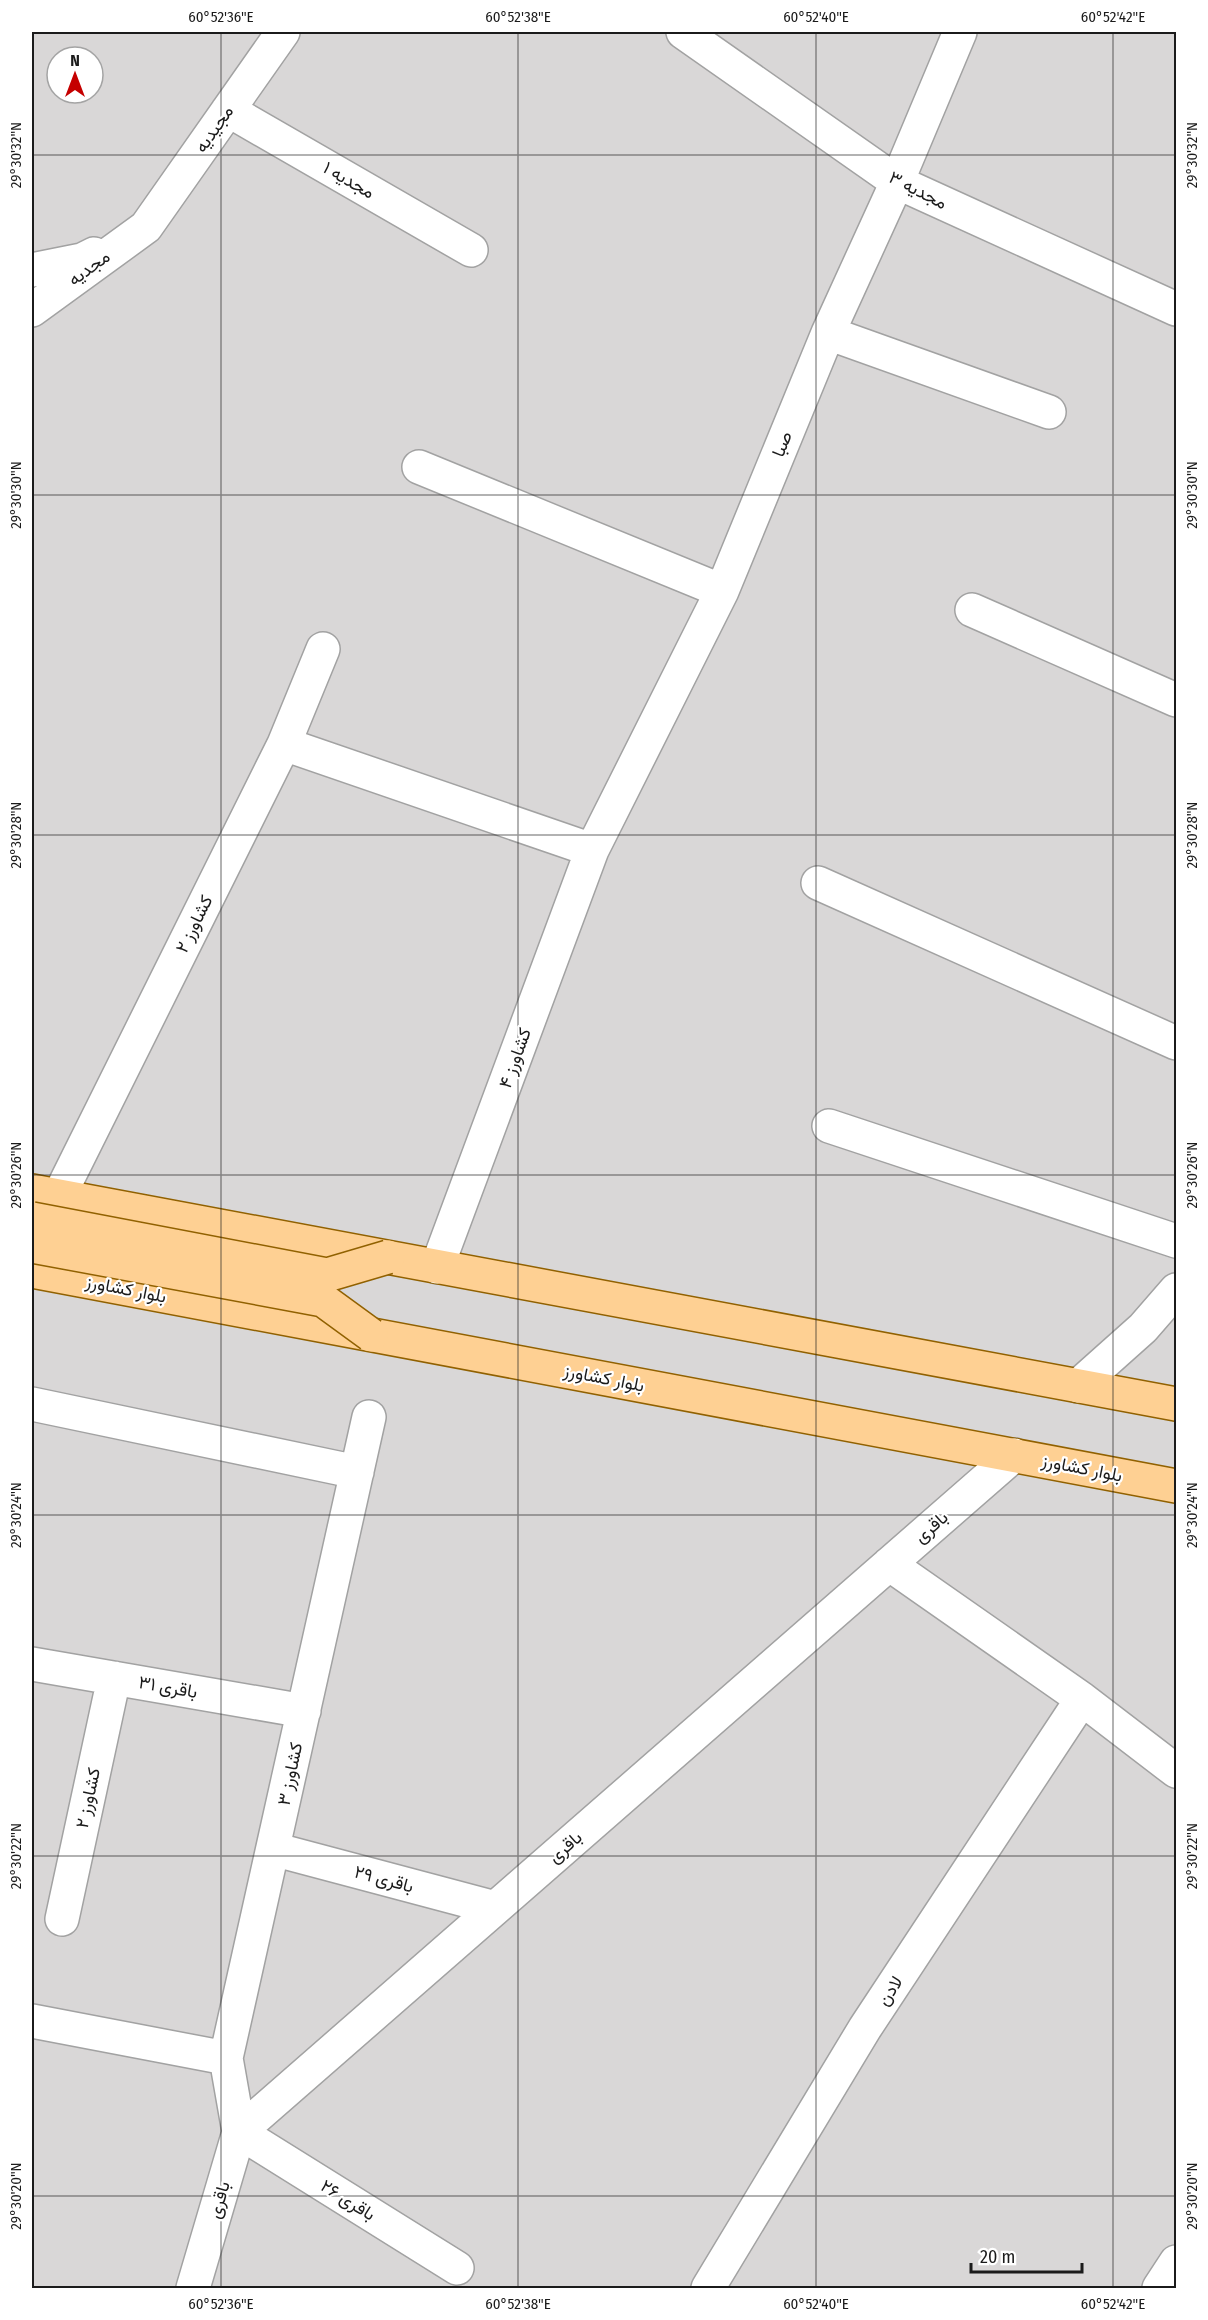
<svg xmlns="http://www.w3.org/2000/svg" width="1208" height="2320" viewBox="0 0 1208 2320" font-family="'Fira Sans Condensed',Vazirmatn,sans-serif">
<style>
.residential{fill:#d9d7d7;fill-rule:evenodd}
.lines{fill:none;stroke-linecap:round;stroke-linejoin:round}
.minor-casing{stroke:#a2a2a2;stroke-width:36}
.major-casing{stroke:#916100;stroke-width:36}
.minor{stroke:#fff;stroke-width:33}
.major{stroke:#fed093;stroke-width:33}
.major-bridge-casing{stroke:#916100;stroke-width:36;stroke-linecap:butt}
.major-bridge{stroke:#fed093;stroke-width:33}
.ticks{fill:none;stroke:#1b1b1b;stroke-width:1.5;stroke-opacity:0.45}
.labels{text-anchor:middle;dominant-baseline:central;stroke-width:4.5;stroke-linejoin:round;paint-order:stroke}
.street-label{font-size:18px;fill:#1b1b1b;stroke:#fff}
.neatline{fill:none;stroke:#1b1b1b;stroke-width:2}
.ticks-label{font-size:15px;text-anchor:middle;fill:#1b1b1b}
</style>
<rect width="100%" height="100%" fill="#ede8df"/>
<!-- residential -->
<path class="residential" d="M 32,32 L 1176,32 L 1176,2288 L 32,2288 ZM 57,57 L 93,57 L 93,93 L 57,93 Z"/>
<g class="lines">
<defs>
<path id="minor" d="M 683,32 L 897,182 L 1176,309
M 228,110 L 471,250
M 32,270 L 82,260 L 94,254
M 32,310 L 146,227 L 283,32
M 828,333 L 1049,412
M 419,467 L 722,591
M 972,610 L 1176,700
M 284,744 L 592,850
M 818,883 L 1176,1043
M 829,1126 L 1176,1241
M 59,1196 L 284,744 L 323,649
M 437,1267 L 592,850 L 722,591 L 828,333 L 897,182 L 960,32
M 1078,1386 L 1143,1328 L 1176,1290
M 32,1404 L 357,1472
M 369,1417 L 226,2058 L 239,2132 L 457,2268
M 889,1564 L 1082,1699 L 1176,1771
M 32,1664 L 304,1711
M 273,1849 L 495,1908
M 62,1919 L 114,1678
M 32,2021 L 226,2058
M 193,2288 L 239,2132 L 1014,1455
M 708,2288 L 865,2028 L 1082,1699
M 1159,2288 L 1176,2262"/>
<path id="major" d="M 32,1191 L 1176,1404
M 32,1271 L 1176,1486"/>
</defs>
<!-- minor casing -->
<use href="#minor" class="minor-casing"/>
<!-- major casing -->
<use href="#major" class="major-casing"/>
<!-- minor -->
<use href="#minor" class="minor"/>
<!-- major -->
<use href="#major" class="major"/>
<defs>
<path id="major-bridge" d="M 32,1219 L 327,1275 L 388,1257
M 32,1246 L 323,1300 L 371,1335"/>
</defs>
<!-- major-bridge casing -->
<use href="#major-bridge" class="major-bridge-casing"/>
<!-- major-bridge -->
<use href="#major-bridge" class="major-bridge"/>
</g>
<!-- ticks -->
<path class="ticks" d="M 221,32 L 221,2288M 518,32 L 518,2288M 816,32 L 816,2288M 1113,32 L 1113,2288M 32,155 L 1176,155M 32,495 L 1176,495M 32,835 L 1176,835M 32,1175 L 1176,1175M 32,1515 L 1176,1515M 32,1856 L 1176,1856M 32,2196 L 1176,2196"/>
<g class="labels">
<!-- street labels -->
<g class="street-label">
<text transform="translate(214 129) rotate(-55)">مجیدیه</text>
<text transform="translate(349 180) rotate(30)">مجدیه ۱</text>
<text transform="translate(918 190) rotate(27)">مجدیه ۳</text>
<text transform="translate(89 268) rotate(-36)">مجدیه</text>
<text transform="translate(782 444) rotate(-68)">صبا</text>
<text transform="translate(194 924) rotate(-64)">کشاورز ۲</text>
<text transform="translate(515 1058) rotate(-70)">کشاورز ۴</text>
<text transform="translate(126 1289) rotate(11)">بلوار کشاورز</text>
<text transform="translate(604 1378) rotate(11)">بلوار کشاورز</text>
<text transform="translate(1082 1468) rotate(11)">بلوار کشاورز</text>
<text transform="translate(931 1527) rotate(-41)">باقری</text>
<text transform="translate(168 1687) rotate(10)">باقری ۳۱</text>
<text transform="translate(290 1774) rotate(-78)">کشاورز ۳</text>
<text transform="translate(88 1798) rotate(-78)">کشاورز ۲</text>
<text transform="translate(565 1847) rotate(-41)">باقری</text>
<text transform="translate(384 1879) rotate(15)">باقری ۲۹</text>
<text transform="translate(890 1991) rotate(-57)">لادن</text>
<text transform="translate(219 2200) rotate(-74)">باقری</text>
<text transform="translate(348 2200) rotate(32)">باقری ۲۶</text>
</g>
</g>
<!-- border -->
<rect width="1208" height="2320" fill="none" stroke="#ffffff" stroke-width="66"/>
<!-- north arrow -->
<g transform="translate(75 75)"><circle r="28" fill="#ffffff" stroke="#a4a4a4" stroke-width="1.5"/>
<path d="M0-4.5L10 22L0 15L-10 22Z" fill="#c50000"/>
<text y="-9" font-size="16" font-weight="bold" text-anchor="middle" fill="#1b1b1b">N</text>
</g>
<!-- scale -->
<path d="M971 2263v9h111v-9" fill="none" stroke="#1b1b1b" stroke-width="3"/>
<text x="980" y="2263" font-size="18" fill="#1b1b1b" stroke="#ffffff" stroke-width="4.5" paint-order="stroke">20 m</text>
<rect x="33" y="33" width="1142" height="2254" class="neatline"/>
<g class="ticks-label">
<text x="221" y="22">60°52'36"E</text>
<text x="518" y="22">60°52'38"E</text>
<text x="816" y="22">60°52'40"E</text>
<text x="1113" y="22">60°52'42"E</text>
<text transform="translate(16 155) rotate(-90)" y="5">29°30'32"N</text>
<text transform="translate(1192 155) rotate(-90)" y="5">29°30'32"N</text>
<text transform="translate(16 495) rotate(-90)" y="5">29°30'30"N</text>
<text transform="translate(1192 495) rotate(-90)" y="5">29°30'30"N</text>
<text transform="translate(16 835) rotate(-90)" y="5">29°30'28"N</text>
<text transform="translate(1192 835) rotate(-90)" y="5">29°30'28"N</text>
<text transform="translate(16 1175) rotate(-90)" y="5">29°30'26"N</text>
<text transform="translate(1192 1175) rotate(-90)" y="5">29°30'26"N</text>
<text transform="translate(16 1515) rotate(-90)" y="5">29°30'24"N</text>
<text transform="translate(1192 1515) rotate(-90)" y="5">29°30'24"N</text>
<text transform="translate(16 1856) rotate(-90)" y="5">29°30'22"N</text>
<text transform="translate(1192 1856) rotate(-90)" y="5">29°30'22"N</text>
<text transform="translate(16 2196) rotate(-90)" y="5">29°30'20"N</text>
<text transform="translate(1192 2196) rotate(-90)" y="5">29°30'20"N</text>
<text x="221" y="2309">60°52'36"E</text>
<text x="518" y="2309">60°52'38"E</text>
<text x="816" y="2309">60°52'40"E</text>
<text x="1113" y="2309">60°52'42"E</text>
</g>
</svg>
